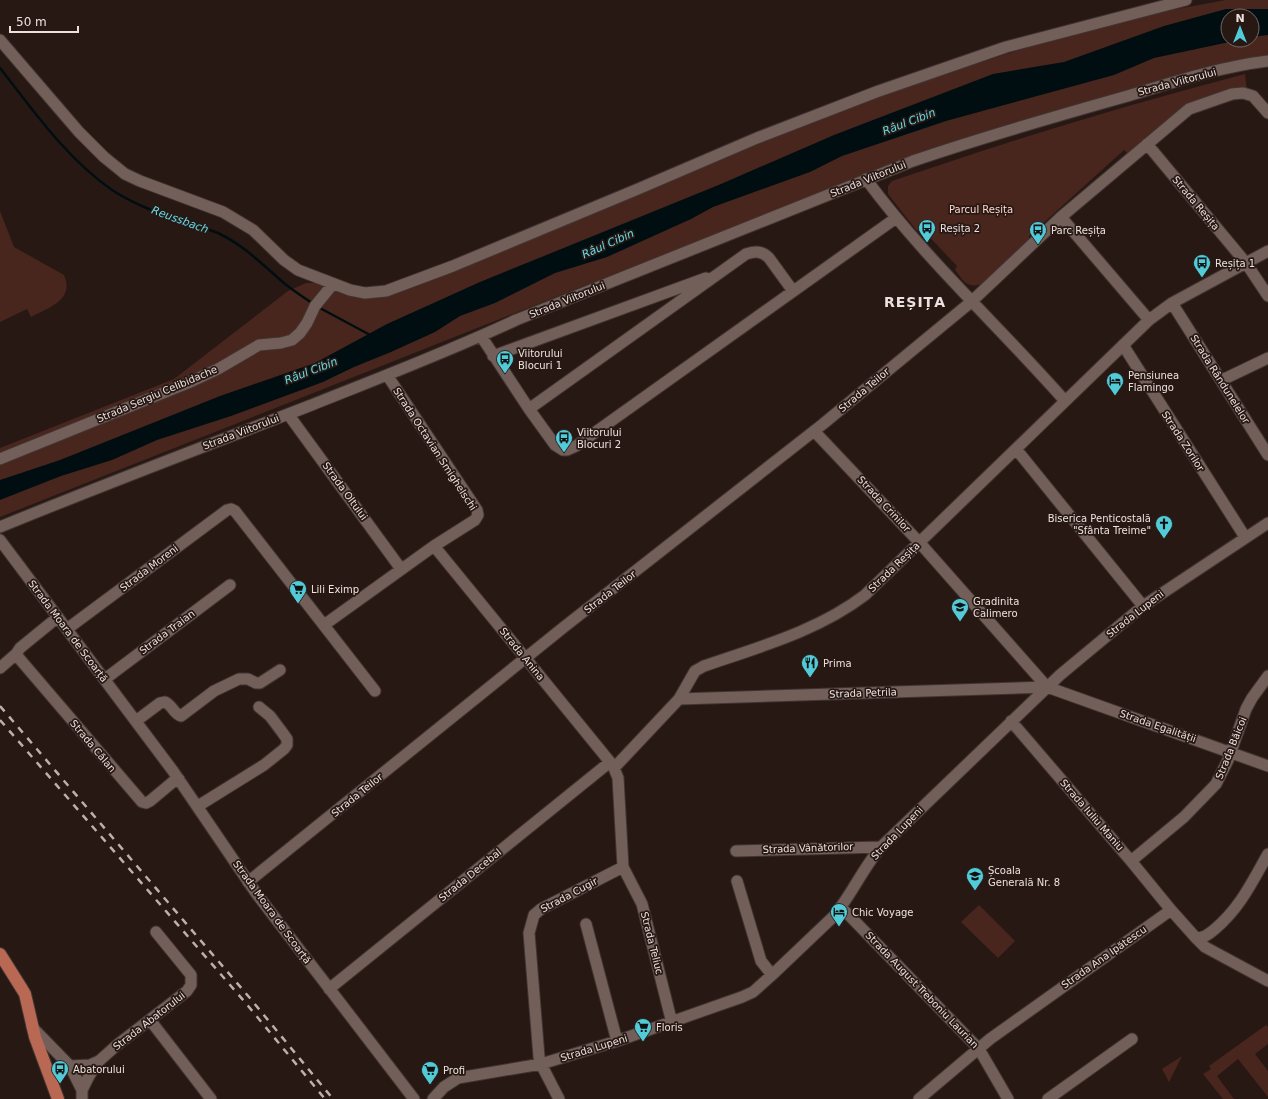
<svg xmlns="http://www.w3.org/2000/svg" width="1268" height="1099" viewBox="0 0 1268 1099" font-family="'DejaVu Sans',sans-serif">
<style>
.green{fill:#49261d;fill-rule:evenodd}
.water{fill:#000e11}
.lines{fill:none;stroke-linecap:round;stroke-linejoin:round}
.stream{stroke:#000e11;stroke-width:2.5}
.minor-casing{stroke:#403532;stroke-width:13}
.major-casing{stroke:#403532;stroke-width:14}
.minor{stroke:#725f5a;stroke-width:11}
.major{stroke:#b96854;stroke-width:12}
.rail{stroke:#bcb0ad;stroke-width:2.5;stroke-dasharray:7 7;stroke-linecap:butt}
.labels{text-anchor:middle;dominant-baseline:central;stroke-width:3.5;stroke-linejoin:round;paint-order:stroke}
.street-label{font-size:10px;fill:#ece1de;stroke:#271814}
.park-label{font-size:10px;fill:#fcd7cd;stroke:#271814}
.poi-label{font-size:10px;fill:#ece1de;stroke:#271814;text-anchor:start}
.water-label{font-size:11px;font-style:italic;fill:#62ddea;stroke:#271814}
.district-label{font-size:14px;font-weight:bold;letter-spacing:1px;fill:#ece1de;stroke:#271814}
</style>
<rect width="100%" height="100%" fill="#271814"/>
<!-- green -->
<path class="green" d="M 1226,0 L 1268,0 L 1268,56 L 1261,56 L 1199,71 L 899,161 L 0,517 L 0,448 L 174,379 L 288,291 L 306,283 L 319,283 L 378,291 L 873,98 L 1101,23 ZM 1228,16 L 1252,16 L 1252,40 L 1228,40 Z
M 1245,74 L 1247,91 L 1214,97 L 1128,154 L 1124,150 L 1029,236 L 1029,242 L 981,284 C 967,289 963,280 955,270 L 957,266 L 921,228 L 917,231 L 888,194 L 888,186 L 892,181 C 1008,141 1126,105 1245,74 Z
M 0,211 L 14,247 L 64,275 C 75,300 48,308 31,317 L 27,309 L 0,322 Z
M 979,905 L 1015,941 L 998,958 L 961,922 Z
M 1266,1025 L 1268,1027 L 1268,1044 L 1255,1054 L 1268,1071 L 1268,1097 L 1238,1059 L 1217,1076 L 1234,1099 L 1223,1099 L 1203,1074 L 1211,1069 L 1209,1066 Z
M 1182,1056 L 1169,1082 L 1162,1069 Z"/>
<!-- water -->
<path class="water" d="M 1226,9 L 1268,9 L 1268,35 L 1252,37 L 1252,16 L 1228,16 L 1228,40 L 1239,40 L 1154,58 L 1114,75 L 946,121 L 842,156 L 810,172 L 713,207 L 691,219 L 607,257 L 555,273 L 495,303 L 460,316 L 435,332 L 391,352 L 354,367 L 323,382 L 231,416 L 157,440 L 112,460 L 61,476 L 0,500 L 0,480 L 60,460 L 220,396 L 315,363 L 387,324 L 480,282 L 721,184 L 834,135 L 993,74 L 1064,62 L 1164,26 Z"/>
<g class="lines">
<!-- stream -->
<path class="stream" d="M 0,68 C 34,111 66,158 112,190 C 135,205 161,214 186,223 C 197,226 208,229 218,233 C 245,246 263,265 285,284 C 294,291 303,297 312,303
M 318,307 L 372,336"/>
<defs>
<path id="minor" d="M 0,40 L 79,132 L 104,157 L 125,174 L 140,181 L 223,212 L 253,230 L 284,260 L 298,270 L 350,290 L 365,293 L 386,291 L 453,266 L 638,189 L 757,138 L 876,92 L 1006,47 L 1186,0
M 1147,144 L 1246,263 L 1268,296
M 866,179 C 925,259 999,326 1065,401
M 1061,217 L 1149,320
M 1172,303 L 1268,455
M 481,336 L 529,409 L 555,445 L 563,450 L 567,450 L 576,446 L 896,218
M 1123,345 L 1245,537
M 493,356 L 706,278
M 1222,380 L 1268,358
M 529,409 L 746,254 C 756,251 762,251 769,258 L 793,291
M 288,414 L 401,569
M 814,431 L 919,542 L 1047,687
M 1016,449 L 1143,606
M 0,459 L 188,383 L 218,369 L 259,345 L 281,343 L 292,340 L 300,333 L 307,323 L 315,306 L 333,284
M 0,527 C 102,485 206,446 309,406 C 379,378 448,352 516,320 L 913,161 C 983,137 1053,117 1124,97 C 1171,83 1219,67 1268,61
M 0,540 L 173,771 L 256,893 L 414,1099
M 434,546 L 610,762 L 614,768 L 618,778 L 623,867 L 541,909 L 534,915 L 529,933 L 539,1057 L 541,1064 L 559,1099
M 58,617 L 20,648 L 16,654 L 18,657 L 142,802 L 146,803 L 150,801 L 174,781 L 179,779
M 324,625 L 434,546 L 475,520 L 478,515 L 477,510 L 387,375
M 67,629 L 227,510 L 231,509 L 235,511 L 375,691
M 0,668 L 16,654
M 105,679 L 230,585
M 679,699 L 1047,687 L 1268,766
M 136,721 L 160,703 L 165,702 C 172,705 174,714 181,716 L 214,691 L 239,679 L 248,679 L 256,683 L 260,683 L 280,670
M 1011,721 L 1131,861 L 1171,910
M 614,768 L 679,699 L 695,671 L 704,666 C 759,647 818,631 865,595 L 1149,320 L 1172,303 L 1268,251
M 198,806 L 264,765 L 284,749 L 287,745 L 287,739 L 282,732 L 270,716 L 259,707
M 736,851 L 881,847
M 1131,861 L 1184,817 L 1216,784 L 1228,760 L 1246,709 L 1252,698 L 1268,676
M 623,867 L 642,904 L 672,1023
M 737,881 L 761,961 L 772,975
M 248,882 L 564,627 L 823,424 L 971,302 L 1061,217 L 1189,109 L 1232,94 L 1243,93 L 1253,96 L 1268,113
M 841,907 L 979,1049 L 1008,1099
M 586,924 L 617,1041
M 1196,938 L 1205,947 L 1268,981
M 329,989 L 610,762
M 150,1020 L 211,1099
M 32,1027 L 70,1066 L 82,1090
M 70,1066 L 90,1065 L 99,1061
M 82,1099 L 82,1090 L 89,1076 L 99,1061 L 117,1045 L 187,991 L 191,985 L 191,975 L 156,932
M 433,1099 L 444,1087 L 458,1078 L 541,1064 L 617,1041 L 742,997 L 753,992 L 772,975 L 834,916 C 852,894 863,868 881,847 L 1060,675 L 1143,606 L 1268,523
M 919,1099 L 990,1039 L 1171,910 L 1196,938 C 1204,938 1209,934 1215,929 C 1240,908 1252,882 1268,854
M 1048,1099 L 1132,1039"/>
<path id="major" d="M 0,954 L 22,989 L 25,994 L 35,1037 L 58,1099"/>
</defs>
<!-- minor casing -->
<use href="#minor" class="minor-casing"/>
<!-- major casing -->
<use href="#major" class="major-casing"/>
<!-- minor -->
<use href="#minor" class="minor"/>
<!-- major -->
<use href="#major" class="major"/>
<!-- rail -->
<path class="rail" d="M 0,706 L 249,997 L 333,1099
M 0,720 L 244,1001 L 325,1099"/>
</g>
<!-- icons -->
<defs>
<symbol id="bus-pin" viewBox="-11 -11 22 30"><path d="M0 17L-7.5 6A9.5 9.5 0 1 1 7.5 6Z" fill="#52cbd9" stroke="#271814"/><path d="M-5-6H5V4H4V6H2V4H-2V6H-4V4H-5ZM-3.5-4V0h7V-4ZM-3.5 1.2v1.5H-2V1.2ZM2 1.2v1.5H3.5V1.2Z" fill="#111"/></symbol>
<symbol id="hotel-pin" viewBox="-11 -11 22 30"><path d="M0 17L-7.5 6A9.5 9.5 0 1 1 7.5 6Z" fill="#52cbd9" stroke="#271814"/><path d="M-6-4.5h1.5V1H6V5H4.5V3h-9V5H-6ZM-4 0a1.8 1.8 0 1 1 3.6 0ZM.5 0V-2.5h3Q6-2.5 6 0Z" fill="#111"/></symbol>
<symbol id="church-pin" viewBox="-11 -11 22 30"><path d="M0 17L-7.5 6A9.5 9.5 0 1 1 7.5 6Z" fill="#52cbd9" stroke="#271814"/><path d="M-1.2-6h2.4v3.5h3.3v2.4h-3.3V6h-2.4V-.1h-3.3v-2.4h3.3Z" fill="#111"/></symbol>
<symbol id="supermarket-pin" viewBox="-11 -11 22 30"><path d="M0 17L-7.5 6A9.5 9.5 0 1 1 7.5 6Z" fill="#52cbd9" stroke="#271814"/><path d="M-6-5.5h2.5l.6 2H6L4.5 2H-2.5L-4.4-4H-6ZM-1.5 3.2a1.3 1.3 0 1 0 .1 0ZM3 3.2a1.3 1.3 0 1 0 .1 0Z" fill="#111"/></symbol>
<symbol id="school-pin" viewBox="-11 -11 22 30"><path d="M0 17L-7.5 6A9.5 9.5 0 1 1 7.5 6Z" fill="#52cbd9" stroke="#271814"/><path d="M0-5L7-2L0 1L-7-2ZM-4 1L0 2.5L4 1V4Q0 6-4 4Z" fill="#111"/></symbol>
<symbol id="restaurant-pin" viewBox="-11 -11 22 30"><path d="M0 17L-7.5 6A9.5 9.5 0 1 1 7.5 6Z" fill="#52cbd9" stroke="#271814"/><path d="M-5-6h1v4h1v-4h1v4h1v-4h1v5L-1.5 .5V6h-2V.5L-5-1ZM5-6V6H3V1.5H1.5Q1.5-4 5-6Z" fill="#111"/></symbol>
</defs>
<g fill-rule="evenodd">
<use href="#bus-pin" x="917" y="218" width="20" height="27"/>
<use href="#bus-pin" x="1028" y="220" width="20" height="27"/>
<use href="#bus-pin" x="1192" y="253" width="20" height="27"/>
<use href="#bus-pin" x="495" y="349" width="20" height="27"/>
<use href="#hotel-pin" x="1105" y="371" width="20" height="27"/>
<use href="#bus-pin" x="554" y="428" width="20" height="27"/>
<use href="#church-pin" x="1154" y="514" width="20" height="27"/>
<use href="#supermarket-pin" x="288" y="579" width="20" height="27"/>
<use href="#school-pin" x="950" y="597" width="20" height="27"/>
<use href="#restaurant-pin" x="800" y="653" width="20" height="27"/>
<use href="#school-pin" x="965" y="866" width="20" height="27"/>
<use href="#hotel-pin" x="829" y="902" width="20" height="27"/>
<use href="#supermarket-pin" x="633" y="1017" width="20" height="27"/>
<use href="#bus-pin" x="50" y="1059" width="20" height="27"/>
<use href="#supermarket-pin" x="420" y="1060" width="20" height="27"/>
</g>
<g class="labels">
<!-- street labels -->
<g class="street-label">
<text transform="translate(1177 82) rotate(-15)">Strada Viitorului</text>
<text transform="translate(868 179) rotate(-22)">Strada Viitorului</text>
<text transform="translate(1196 203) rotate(50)">Strada Reșița</text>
<text transform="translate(567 300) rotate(-22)">Strada Viitorului</text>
<text transform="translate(1220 379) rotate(58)">Strada Rândunelelor</text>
<text transform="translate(864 390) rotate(-40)">Strada Teilor</text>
<text transform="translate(157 394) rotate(-23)">Strada Sergiu Celibidache</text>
<text transform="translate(241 432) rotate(-21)">Strada Viitorului</text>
<text transform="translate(1183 441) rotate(57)">Strada Zorilor</text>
<text transform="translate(435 449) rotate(57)">Strada Octavian Smighelschi</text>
<text transform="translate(345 491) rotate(54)">Strada Oltului</text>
<text transform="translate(884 504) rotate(47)">Strada Crinilor</text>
<text transform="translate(894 567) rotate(-44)">Strada Reșița</text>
<text transform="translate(149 568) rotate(-37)">Strada Moreni</text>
<text transform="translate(610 592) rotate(-38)">Strada Teilor</text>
<text transform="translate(1135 614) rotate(-38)">Strada Lupeni</text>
<text transform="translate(68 631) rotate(53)">Strada Moara de Scoarță</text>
<text transform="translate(167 632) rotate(-37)">Strada Traian</text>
<text transform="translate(522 654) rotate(51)">Strada Anina</text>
<text transform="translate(863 693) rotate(-2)">Strada Petrila</text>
<text transform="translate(1158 726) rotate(19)">Strada Egalității</text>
<text transform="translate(93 746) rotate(50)">Strada Călan</text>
<text transform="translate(1231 748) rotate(-68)">Strada Băicoi</text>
<text transform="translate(357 795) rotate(-39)">Strada Teilor</text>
<text transform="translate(1092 815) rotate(49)">Strada Iuliu Maniu</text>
<text transform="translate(897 833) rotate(-46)">Strada Lupeni</text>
<text transform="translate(808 848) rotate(-2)">Strada Vânătorilor</text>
<text transform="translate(470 875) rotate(-39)">Strada Decebal</text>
<text transform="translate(569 895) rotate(-28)">Strada Cugir</text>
<text transform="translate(272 912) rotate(54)">Strada Moara de Scoarță</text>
<text transform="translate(652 943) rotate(76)">Strada Teliuc</text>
<text transform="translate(1104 957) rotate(-35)">Strada Ana Ipătescu</text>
<text transform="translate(922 990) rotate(46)">Strada August Treboniu Laurian</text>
<text transform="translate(149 1021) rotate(-38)">Strada Abatorului</text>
<text transform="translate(594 1048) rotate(-17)">Strada Lupeni</text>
</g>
<!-- park labels -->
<g class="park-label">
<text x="981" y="209">Parcul Reșița</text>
</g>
<!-- poi labels -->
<g class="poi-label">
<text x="940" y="228">Reșița 2</text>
<text x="1051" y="230">Parc Reșița</text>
<text x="1215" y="263">Reșița 1</text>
<text x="518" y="353">Viitorului<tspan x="518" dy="12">Blocuri 1</tspan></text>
<text x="1128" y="375">Pensiunea<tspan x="1128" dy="12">Flamingo</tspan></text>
<text x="577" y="432">Viitorului<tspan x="577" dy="12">Blocuri 2</tspan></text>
<text x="1151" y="518" text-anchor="end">Biserica Penticostală<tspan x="1151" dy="12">"Sfânta Treime"</tspan></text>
<text x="311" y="589">Lili Eximp</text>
<text x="973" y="601">Gradinita<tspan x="973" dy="12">Calimero</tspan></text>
<text x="823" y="663">Prima</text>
<text x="988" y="870">Școala<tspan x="988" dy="12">Generală Nr. 8</tspan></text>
<text x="852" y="912">Chic Voyage</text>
<text x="656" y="1027">Floris</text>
<text x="73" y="1069">Abatorului</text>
<text x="443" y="1070">Profi</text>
</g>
<!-- water labels -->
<g class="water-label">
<text transform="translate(909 122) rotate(-21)">Râul Cibin</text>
<text transform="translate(180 220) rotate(20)">Reussbach</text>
<text transform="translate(608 244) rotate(-24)">Râul Cibin</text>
<text transform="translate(311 371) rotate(-21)">Râul Cibin</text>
</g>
<!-- district labels -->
<g class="district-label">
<text x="915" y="302">REȘIȚA</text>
</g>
</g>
<!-- north arrow -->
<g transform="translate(1240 28)"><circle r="19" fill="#271814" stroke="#766865"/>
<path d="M0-3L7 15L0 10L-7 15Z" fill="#52cbd9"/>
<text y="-6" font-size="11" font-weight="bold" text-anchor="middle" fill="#ece1de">N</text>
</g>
<!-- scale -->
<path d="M10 26v6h68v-6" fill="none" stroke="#ece1de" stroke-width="2"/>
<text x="16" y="26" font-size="12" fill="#ece1de" stroke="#271814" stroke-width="3" paint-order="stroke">50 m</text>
</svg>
